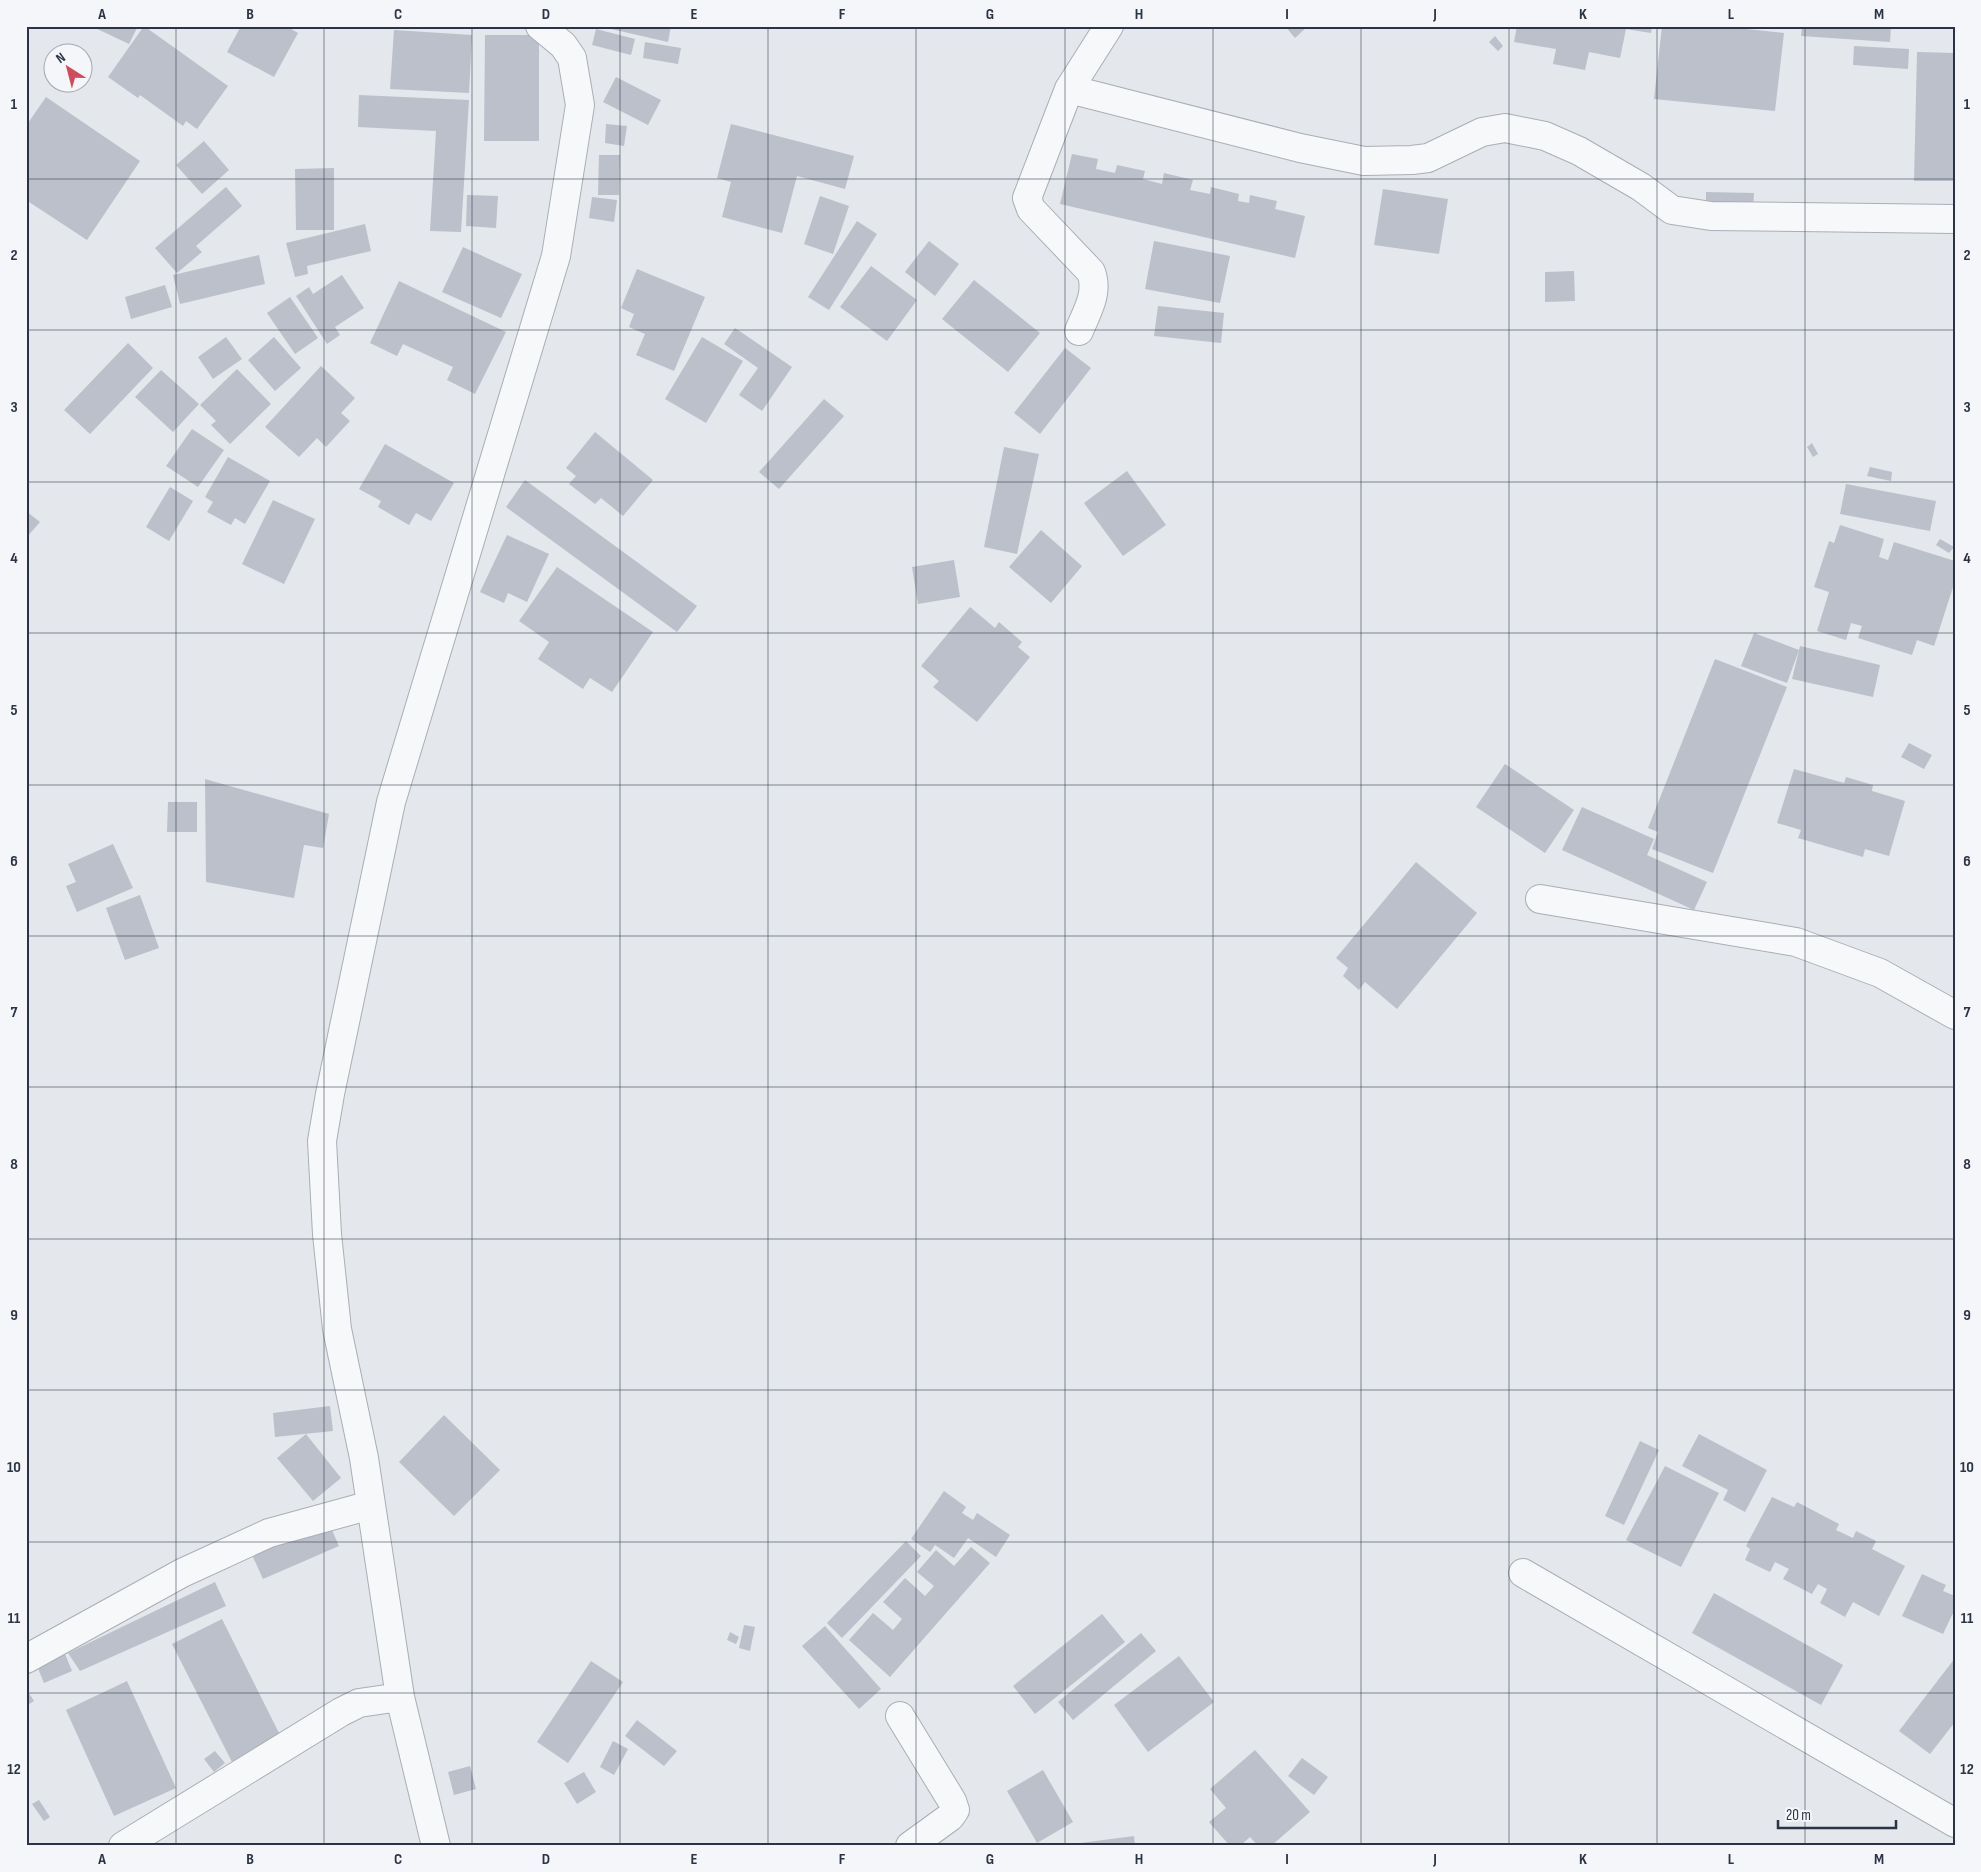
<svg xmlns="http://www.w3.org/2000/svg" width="1981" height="1872" viewBox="0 0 1981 1872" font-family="'Sofia Sans Condensed',sans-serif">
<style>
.building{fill:#bbc0ca}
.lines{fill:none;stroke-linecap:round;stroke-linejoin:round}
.street-casing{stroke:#a9aeb7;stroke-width:30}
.street{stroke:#f7f8fa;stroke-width:28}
.grid{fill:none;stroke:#2b3445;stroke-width:1;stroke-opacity:0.55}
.neatline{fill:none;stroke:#2b3445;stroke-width:2}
.grid-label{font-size:16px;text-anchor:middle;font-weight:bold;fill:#2b3445}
</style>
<rect width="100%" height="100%" fill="#e4e7ec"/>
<!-- building -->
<path class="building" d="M 91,26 L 138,26 L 129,44 Z
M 144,26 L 228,86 L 197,129 L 186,121 L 183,126 L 140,95 L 138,98 L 108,77 Z
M 241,26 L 286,26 L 298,33 L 274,77 L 227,52 Z
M 598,26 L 671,26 L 668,42 Z
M 1285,26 L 1308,26 L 1295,38 Z
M 1517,26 L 1652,26 L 1651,33 L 1626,29 L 1620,58 L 1589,52 L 1585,70 L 1553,64 L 1556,49 L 1514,42 Z
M 1662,26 L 1717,26 L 1784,33 L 1775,111 L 1654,99 Z
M 1802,26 L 1891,26 L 1890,42 L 1801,36 Z
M 596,29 L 635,39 L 631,55 L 592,45 Z
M 394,30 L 472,35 L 469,93 L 390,89 Z
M 485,35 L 539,35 L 539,141 L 484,141 Z
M 1495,36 L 1503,46 L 1498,51 L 1489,42 Z
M 645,42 L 681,48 L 678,64 L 643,58 Z
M 1854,46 L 1909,49 L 1908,69 L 1853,65 Z
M 1917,52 L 1955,53 L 1955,181 L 1914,181 Z
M 616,77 L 661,100 L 648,125 L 603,102 Z
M 359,95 L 469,100 L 461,232 L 430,231 L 436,131 L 358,127 Z
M 46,97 L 140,161 L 87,240 L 26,200 L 26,126 Z
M 606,124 L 627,126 L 624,146 L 605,143 Z
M 731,124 L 854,156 L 845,189 L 797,176 L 782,233 L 722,217 L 731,182 L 717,178 Z
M 204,141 L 229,170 L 202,194 L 176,165 Z
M 1072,154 L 1098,159 L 1096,169 L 1115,173 L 1117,165 L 1145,171 L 1143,179 L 1162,184 L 1164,173 L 1193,180 L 1190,190 L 1210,194 L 1211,187 L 1239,194 L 1238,201 L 1249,203 L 1250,195 L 1277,201 L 1275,209 L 1305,216 L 1295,258 L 1060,204 Z
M 599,155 L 620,155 L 619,195 L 598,195 Z
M 334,168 L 334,230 L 296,230 L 295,169 Z
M 226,187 L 242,206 L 196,246 L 202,252 L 177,273 L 155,248 Z
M 1383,189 L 1448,199 L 1439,254 L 1374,245 Z
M 1706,192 L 1754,193 L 1753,208 L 1706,207 Z
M 467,195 L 498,196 L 496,228 L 466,226 Z
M 820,196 L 849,206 L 833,254 L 804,244 Z
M 592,197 L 617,200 L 614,222 L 589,218 Z
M 857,221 L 877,234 L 829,310 L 808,297 Z
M 365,224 L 371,251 L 307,266 L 308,274 L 295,277 L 286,243 Z
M 929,241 L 959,264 L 935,296 L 905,272 Z
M 1154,241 L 1230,256 L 1220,303 L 1145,289 Z
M 463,247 L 522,274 L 501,318 L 442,292 Z
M 259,255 L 265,284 L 180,304 L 173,275 Z
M 871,266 L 917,300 L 887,341 L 840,307 Z
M 637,269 L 705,297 L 674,371 L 636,355 L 645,334 L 629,327 L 634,314 L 621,308 Z
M 1574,271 L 1575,301 L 1545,302 L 1545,272 Z
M 342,275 L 364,308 L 335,327 L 340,335 L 327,344 L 296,296 L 309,287 L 313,294 Z
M 974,280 L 1040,333 L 1008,372 L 942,319 Z
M 399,281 L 506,332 L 475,394 L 447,380 L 453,367 L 403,344 L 397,356 L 370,343 Z
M 165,285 L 172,307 L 131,319 L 125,297 Z
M 290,297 L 318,338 L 295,354 L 267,313 Z
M 1158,306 L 1224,313 L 1221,343 L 1154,336 Z
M 735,328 L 792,367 L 762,411 L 739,395 L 758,368 L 724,344 Z
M 226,337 L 242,359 L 213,379 L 198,357 Z
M 274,337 L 301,368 L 275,391 L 248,360 Z
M 702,337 L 743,361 L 706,423 L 665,399 Z
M 128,343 L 153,368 L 90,434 L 64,410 Z
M 1065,348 L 1091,368 L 1040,434 L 1014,413 Z
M 321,366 L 355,398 L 341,413 L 350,421 L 326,447 L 317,438 L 299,457 L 265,427 Z
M 237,369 L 271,404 L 230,444 L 211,425 L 216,421 L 200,405 Z
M 161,370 L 199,404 L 173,432 L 135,397 Z
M 824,399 L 844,416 L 779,489 L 759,472 Z
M 192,429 L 224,450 L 198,487 L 166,466 Z
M 595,432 L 653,480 L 623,516 L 601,498 L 595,504 L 569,484 L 576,476 L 566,468 Z
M 1812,443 L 1818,454 L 1813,457 L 1807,447 Z
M 385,444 L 454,483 L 431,521 L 416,513 L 409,525 L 378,507 L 381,501 L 359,489 Z
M 1004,447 L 1039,454 L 1017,554 L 984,547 Z
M 228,457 L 270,481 L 245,524 L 235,518 L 231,525 L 207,512 L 213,502 L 205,497 Z
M 1870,467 L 1892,472 L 1891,481 L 1867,476 Z
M 1127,471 L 1166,525 L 1123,556 L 1084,503 Z
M 525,480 L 697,606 L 677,632 L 506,507 Z
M 1846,484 L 1936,501 L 1930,531 L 1840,514 Z
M 170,487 L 193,501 L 169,541 L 146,527 Z
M 273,500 L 315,519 L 284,584 L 242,564 Z
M 26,511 L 40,522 L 26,538 Z
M 1840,525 L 1884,539 L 1879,557 L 1888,560 L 1894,542 L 1955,561 L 1955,581 L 1934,646 L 1917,640 L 1912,655 L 1858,638 L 1862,626 L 1851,623 L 1846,640 L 1817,631 L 1829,592 L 1814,587 L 1829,541 L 1834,543 Z
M 1041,530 L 1082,566 L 1051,603 L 1009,567 Z
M 507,535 L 549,554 L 527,602 L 508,593 L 504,603 L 480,592 Z
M 1940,539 L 1954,547 L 1949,553 L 1936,545 Z
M 954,560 L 960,597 L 918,604 L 912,567 Z
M 557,567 L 653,632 L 612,692 L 590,678 L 583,689 L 538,659 L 549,642 L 519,621 Z
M 970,607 L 995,628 L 999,622 L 1022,642 L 1018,647 L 1030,657 L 977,722 L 933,687 L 939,681 L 921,666 Z
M 1754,633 L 1799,650 L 1787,683 L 1741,666 Z
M 1800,646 L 1880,665 L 1873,697 L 1792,679 Z
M 1715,659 L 1787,687 L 1713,873 L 1652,849 L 1658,832 L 1648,828 Z
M 1909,743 L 1932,755 L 1924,769 L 1901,757 Z
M 1505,764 L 1574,810 L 1545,853 L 1476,807 Z
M 1794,769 L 1844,783 L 1846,777 L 1873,785 L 1872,791 L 1905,801 L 1889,856 L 1865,849 L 1863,857 L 1798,838 L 1801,830 L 1777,823 Z
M 205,779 L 329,814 L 323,848 L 304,845 L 294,898 L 206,882 Z
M 168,802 L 197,802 L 197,832 L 167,832 Z
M 1582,807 L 1654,839 L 1647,855 L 1707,882 L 1694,910 L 1562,850 Z
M 113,844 L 133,888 L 77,912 L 66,886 L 76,882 L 68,864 Z
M 1416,862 L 1477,913 L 1397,1009 L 1365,982 L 1359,990 L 1343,976 L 1348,968 L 1336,958 Z
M 140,895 L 159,948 L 125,960 L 106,908 Z
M 330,1406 L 333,1431 L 275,1437 L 273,1413 Z
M 444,1415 L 500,1470 L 454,1516 L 399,1462 Z
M 306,1434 L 341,1478 L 313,1501 L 277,1458 Z
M 1699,1434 L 1767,1470 L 1745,1512 L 1723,1500 L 1728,1490 L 1682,1466 Z
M 1640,1441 L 1659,1450 L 1624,1525 L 1605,1516 Z
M 1665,1466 L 1719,1493 L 1681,1567 L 1626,1540 Z
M 944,1491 L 966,1507 L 962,1513 L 973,1520 L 977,1513 L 1010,1535 L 996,1557 L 968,1538 L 954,1558 L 935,1545 L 930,1552 L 911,1539 Z
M 1772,1497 L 1794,1507 L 1797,1502 L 1839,1524 L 1836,1530 L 1853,1538 L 1856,1531 L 1876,1541 L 1872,1549 L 1905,1566 L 1879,1616 L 1853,1602 L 1845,1617 L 1820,1603 L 1827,1589 L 1818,1584 L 1812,1594 L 1783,1579 L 1789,1569 L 1775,1562 L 1770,1572 L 1745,1560 L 1750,1549 L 1746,1546 Z
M 328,1521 L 339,1546 L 263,1579 L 252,1555 Z
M 906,1541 L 921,1556 L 842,1638 L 827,1623 Z
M 971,1547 L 990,1563 L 890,1677 L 849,1640 L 873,1613 L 893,1630 L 902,1619 L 883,1602 L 905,1578 L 925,1596 L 934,1586 L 917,1572 L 936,1550 L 954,1566 Z
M 1922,1574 L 1946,1585 L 1943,1591 L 1955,1596 L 1955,1609 L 1943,1634 L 1902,1616 Z
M 215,1582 L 226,1606 L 80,1671 L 68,1653 Z
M 1714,1593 L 1843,1665 L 1821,1705 L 1692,1633 Z
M 1102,1614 L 1125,1642 L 1035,1714 L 1013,1686 Z
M 222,1619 L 281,1737 L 232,1762 L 172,1644 Z
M 744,1625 L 755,1627 L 750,1651 L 739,1648 Z
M 825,1626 L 881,1689 L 859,1709 L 802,1646 Z
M 730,1632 L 739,1637 L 736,1644 L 727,1640 Z
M 1141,1633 L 1156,1651 L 1073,1720 L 1058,1702 Z
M 65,1654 L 72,1671 L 44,1683 L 37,1666 Z
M 1179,1656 L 1214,1702 L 1148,1752 L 1114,1705 Z
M 1955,1658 L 1955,1722 L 1930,1754 L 1899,1731 Z
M 591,1661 L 623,1682 L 568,1763 L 537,1742 Z
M 127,1681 L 176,1788 L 114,1816 L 66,1710 Z
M 26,1689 L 34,1701 L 26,1706 Z
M 637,1720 L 677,1751 L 664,1766 L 625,1736 Z
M 613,1741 L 628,1749 L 614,1775 L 600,1767 Z
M 1255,1750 L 1310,1812 L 1271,1846 L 1258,1846 L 1250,1837 L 1240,1846 L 1230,1846 L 1209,1822 L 1226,1808 L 1210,1789 Z
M 215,1751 L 225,1763 L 214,1772 L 204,1759 Z
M 1302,1758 L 1328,1777 L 1314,1795 L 1288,1776 Z
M 470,1766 L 476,1789 L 454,1795 L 448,1772 Z
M 1043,1770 L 1073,1822 L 1037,1843 L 1007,1791 Z
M 584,1772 L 596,1792 L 577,1804 L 564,1783 Z
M 39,1800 L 50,1817 L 44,1821 L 32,1804 Z
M 1134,1836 L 1135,1846 L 1065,1846 L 1065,1845 Z"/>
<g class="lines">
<defs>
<path id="street" d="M 1069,89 L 1300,148 L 1364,161 L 1412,160 L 1428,158 L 1482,132 L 1505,128 L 1545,136 L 1579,151 L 1641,187 L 1672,210 L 1711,216 L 1955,219
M 1079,331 C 1087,311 1099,293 1091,272 L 1031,209 L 1027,198 L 1069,89 L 1109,26
M 1540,899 L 1796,942 L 1880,973 L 1955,1015
M 1523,1573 L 1955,1823
M 26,1659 L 182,1573 L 269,1533 L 371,1505
M 900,1716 L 952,1801 L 955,1810 L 950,1817 L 910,1846
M 123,1846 L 341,1712 L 359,1703 L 400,1697
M 436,1846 L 400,1697 L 364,1458 L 337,1329 L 327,1234 L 322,1141 L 330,1094 L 391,802 L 556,256 L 580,105 L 572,58 L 563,45 L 540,26"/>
</defs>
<!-- street casing -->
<use href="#street" class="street-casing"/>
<!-- street -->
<use href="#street" class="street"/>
</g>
<!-- grid -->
<path class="grid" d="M 176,26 L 176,1846M 324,26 L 324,1846M 472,26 L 472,1846M 620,26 L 620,1846M 768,26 L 768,1846M 916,26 L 916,1846M 1065,26 L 1065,1846M 1213,26 L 1213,1846M 1361,26 L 1361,1846M 1509,26 L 1509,1846M 1657,26 L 1657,1846M 1805,26 L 1805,1846M 26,179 L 1955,179M 26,330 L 1955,330M 26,482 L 1955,482M 26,633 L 1955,633M 26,785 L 1955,785M 26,936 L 1955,936M 26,1087 L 1955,1087M 26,1239 L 1955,1239M 26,1390 L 1955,1390M 26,1542 L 1955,1542M 26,1693 L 1955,1693"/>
<!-- border -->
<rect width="1981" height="1872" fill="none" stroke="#f4f6f9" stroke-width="55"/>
<!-- north arrow -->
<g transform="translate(68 68) rotate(324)"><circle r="24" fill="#f4f6f9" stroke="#a4a8b1"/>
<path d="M0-4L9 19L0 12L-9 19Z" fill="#d1495b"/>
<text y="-8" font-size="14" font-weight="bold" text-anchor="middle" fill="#2b3445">N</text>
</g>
<!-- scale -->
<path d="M1778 1820v8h118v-8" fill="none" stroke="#2b3445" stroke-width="2.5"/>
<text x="1786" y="1820" font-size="15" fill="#2b3445" stroke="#f4f6f9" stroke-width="4" paint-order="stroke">20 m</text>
<rect x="28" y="28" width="1926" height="1816" class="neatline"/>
<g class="grid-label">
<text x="102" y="19">A</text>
<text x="250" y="19">B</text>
<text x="398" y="19">C</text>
<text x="546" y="19">D</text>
<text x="694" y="19">E</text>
<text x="842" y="19">F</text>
<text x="990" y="19">G</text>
<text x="1139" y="19">H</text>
<text x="1287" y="19">I</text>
<text x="1435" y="19">J</text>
<text x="1583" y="19">K</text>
<text x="1731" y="19">L</text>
<text x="1879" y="19">M</text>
<text x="14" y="109">1</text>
<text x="1967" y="109">1</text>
<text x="14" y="260">2</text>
<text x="1967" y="260">2</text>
<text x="14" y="412">3</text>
<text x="1967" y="412">3</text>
<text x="14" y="563">4</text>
<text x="1967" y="563">4</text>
<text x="14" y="715">5</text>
<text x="1967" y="715">5</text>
<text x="14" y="866">6</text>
<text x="1967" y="866">6</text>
<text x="14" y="1017">7</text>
<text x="1967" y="1017">7</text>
<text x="14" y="1169">8</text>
<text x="1967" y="1169">8</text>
<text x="14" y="1320">9</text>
<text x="1967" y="1320">9</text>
<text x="14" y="1472">10</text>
<text x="1967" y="1472">10</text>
<text x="14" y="1623">11</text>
<text x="1967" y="1623">11</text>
<text x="14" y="1774">12</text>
<text x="1967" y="1774">12</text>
<text x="102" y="1864">A</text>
<text x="250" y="1864">B</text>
<text x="398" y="1864">C</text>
<text x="546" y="1864">D</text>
<text x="694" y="1864">E</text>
<text x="842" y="1864">F</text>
<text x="990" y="1864">G</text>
<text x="1139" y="1864">H</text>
<text x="1287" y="1864">I</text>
<text x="1435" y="1864">J</text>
<text x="1583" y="1864">K</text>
<text x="1731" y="1864">L</text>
<text x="1879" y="1864">M</text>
</g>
</svg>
